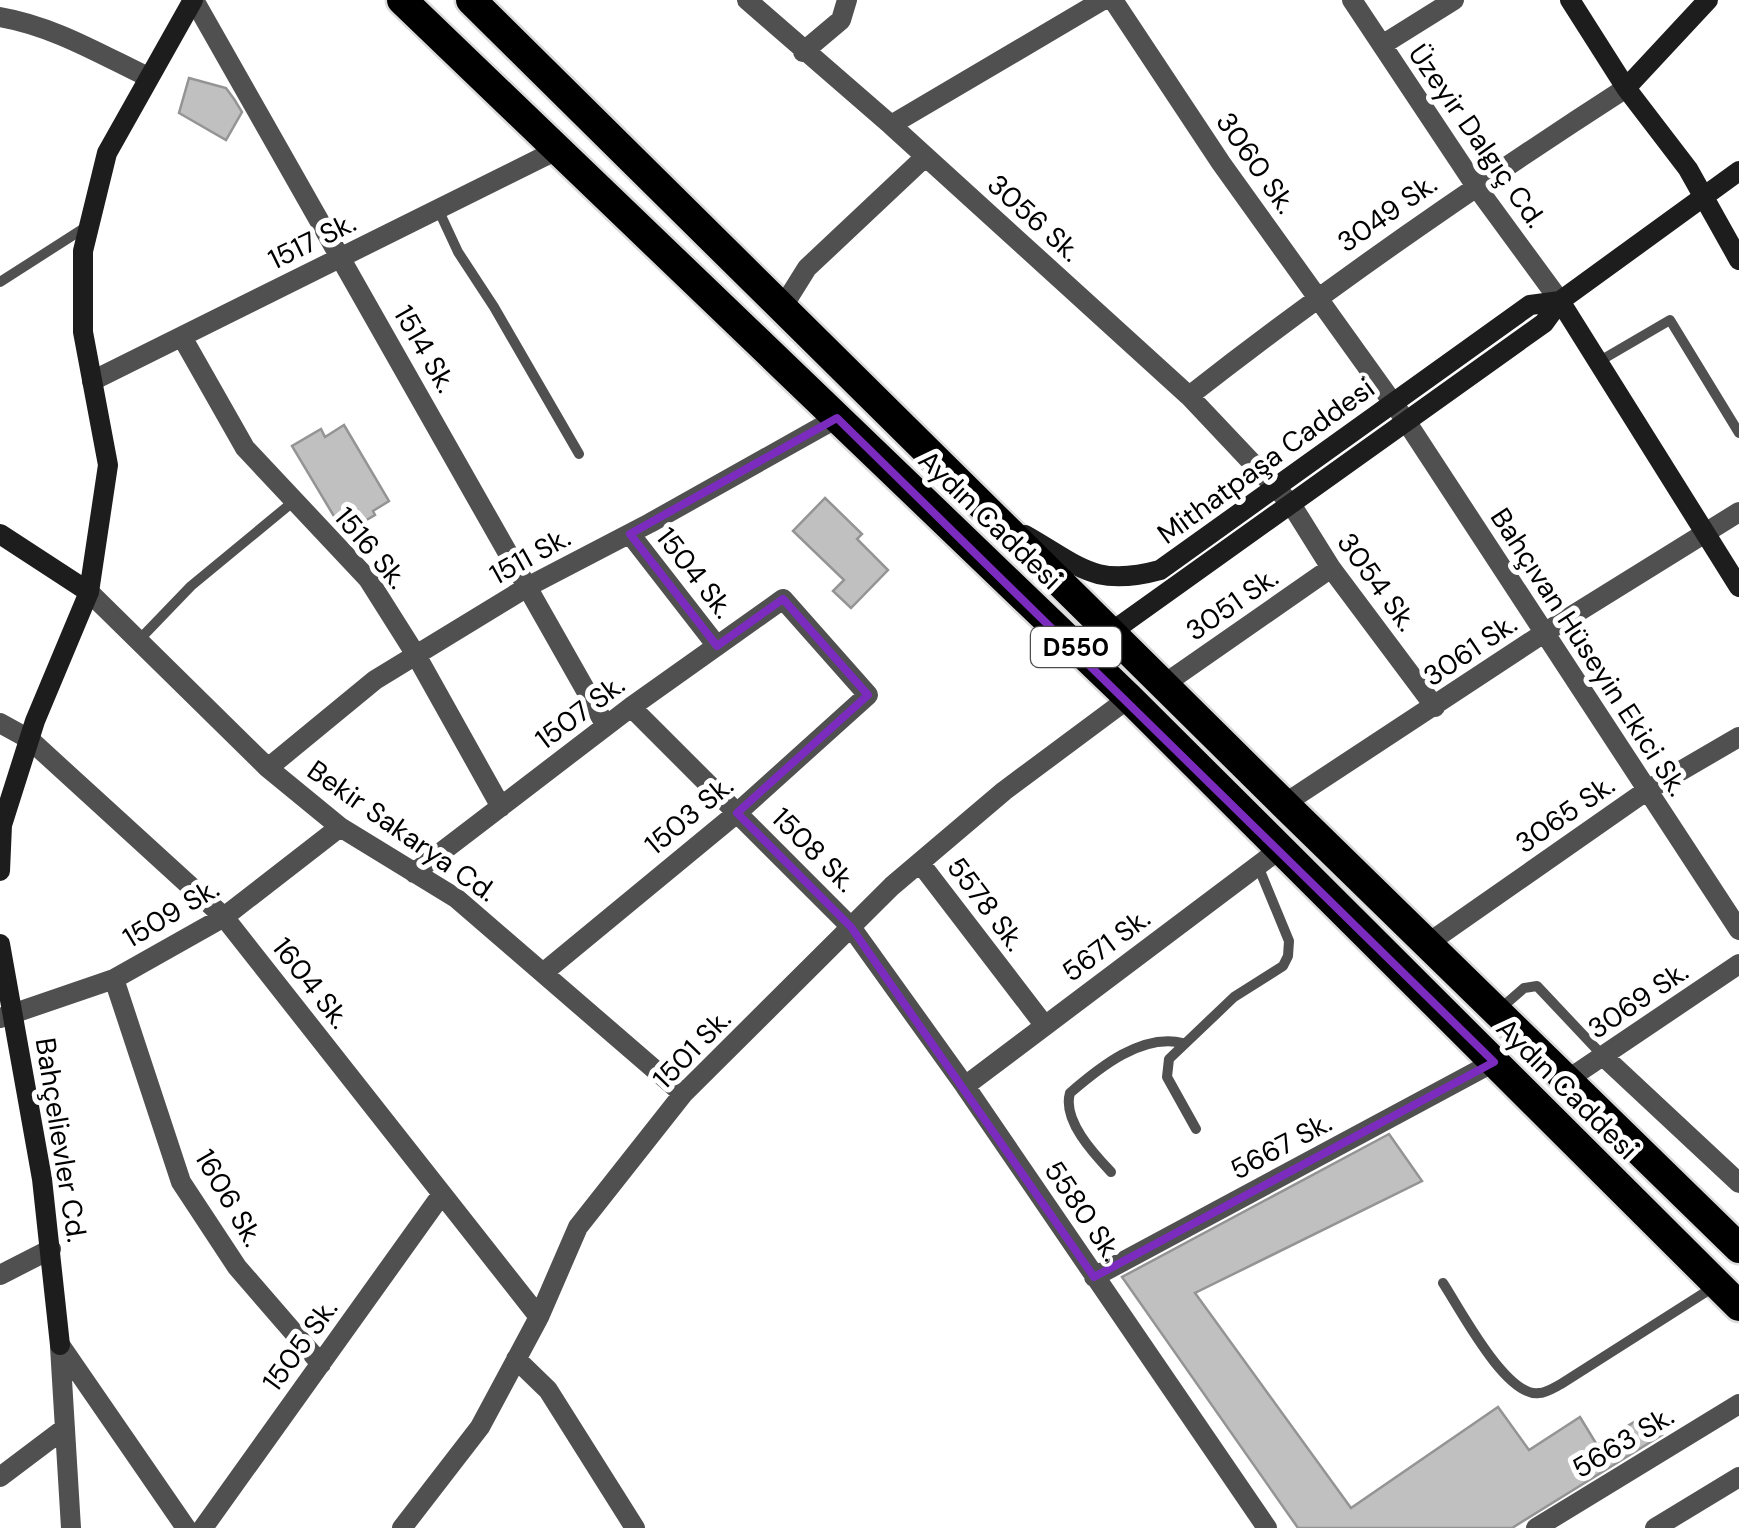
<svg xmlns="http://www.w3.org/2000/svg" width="1739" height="1528" viewBox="0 0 1739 1528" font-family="'DM Sans',sans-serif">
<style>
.building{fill:#c0c0c0;stroke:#949494;stroke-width:2.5}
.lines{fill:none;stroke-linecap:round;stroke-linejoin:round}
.highway-casing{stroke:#dbdbdb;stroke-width:35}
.lane{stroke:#505050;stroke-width:10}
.street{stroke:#505050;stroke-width:20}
.secondary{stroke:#1d1d1d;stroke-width:20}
.highway{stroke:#000;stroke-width:30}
.marked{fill:none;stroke:#7b2cbf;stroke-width:8;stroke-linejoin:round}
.labels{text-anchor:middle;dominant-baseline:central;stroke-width:10;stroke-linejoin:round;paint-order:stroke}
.shield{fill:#fff;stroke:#4c4c4c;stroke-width:2.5}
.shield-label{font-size:25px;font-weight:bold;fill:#000}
.street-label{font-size:28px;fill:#000;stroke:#fff}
</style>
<rect width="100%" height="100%" fill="#fff"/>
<!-- building -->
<path class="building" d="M 189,78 L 226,88 L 234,99 L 242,112 L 226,140 L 179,113 Z
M 344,425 L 389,501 L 373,511 L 375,515 L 344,533 L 292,446 L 321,429 L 325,437 Z
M 825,498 L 862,534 L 857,539 L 888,570 L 851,608 L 833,591 L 844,580 L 793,531 Z
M 1389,1134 L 1422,1181 L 1195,1293 L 1351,1508 L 1498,1407 L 1529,1450 L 1580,1417 L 1597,1445 L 1647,1414 L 1662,1435 L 1512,1528 L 1298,1528 L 1122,1277 Z"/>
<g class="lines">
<defs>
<path id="highway" d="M 402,0 L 1129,698 L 1739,1306
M 471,0 L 1284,804 L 1739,1248"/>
</defs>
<!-- highway casing -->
<use href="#highway" class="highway-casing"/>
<!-- lane -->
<path class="lane" d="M 438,209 L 458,252 L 494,307 L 579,454
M 0,282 L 89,225
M 1598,362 L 1670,320 L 1739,433
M 139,640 L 191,586 L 294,501
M 1501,1008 L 1524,988 L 1537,986 L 1603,1056
M 1196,1129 L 1167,1077 L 1169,1059 L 1234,997 L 1283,966 L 1288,956 L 1289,941 L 1258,866
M 1111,1172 C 1094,1154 1062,1120 1070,1093 C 1100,1067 1142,1033 1183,1043
M 1443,1283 C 1459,1307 1506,1398 1539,1393 C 1546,1393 1555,1387 1561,1384 L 1712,1288"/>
<!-- street -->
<path class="street" d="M 194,0 L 606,726
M 747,0 L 891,125 L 1189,396 L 1291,504 L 1331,568 L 1435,707
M 1113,0 L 1221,163 L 1406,421 L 1739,930
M 1352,0 L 1475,185 L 1560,301
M 0,17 C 53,26 100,54 148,77
M 1382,45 L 1454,0
M 803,52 L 841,20 L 847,0
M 891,125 L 1103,0
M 782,308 L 807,268 L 925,157
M 182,337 L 245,448 L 368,579 L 416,655 L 501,807
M 92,381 L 557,150
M 1189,396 C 1332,284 1474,186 1626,88
M 630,534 L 717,646
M 89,592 L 268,768 L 340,827 L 456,898 L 683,1094
M 1163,685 L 1331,568
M 631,707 L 851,927 L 965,1086 L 1267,1528
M 0,723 L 29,739 L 224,917 L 539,1317
M 268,768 L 375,680 L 529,586 L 650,523 L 837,418
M 1284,804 L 1544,633 L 1739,512
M 920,863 L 1045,1026
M 414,873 L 631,707 L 783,599 L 868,695 L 737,813 L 543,973
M 1427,944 L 1646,791 L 1739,737
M 114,979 L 181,1182 L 237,1267 L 321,1364
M 0,1018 L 114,979 L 224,917 L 340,827
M 1603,1056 L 1739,1183
M 1567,1080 L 1739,964
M 965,1086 L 1280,849
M 0,1275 L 51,1249
M 1094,1277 L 1494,1062
M 60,1345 L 186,1528
M 60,1347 L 71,1528
M 516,1359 L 548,1390 L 635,1528
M 0,1477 L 65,1428
M 203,1528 L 442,1194
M 402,1528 L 480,1427 L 539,1317 L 578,1227 L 683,1094 L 892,886 L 1004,791 L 1129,698
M 1536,1528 L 1739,1404
M 1655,1528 L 1739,1477"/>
<!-- secondary -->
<path class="secondary" d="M 1570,0 L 1626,88 L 1688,169 L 1739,260
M 1626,88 L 1708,0
M 1560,301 L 1739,587
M 0,534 L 89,592
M 1025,535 C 1080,566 1094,588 1160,570 L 1530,305 L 1560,301
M 1082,653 L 1544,323 L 1560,301 L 1739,171
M 0,871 L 2,825 L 35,721 L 89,592 L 108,465 L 83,332 L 83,251 L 107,153 L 193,0
M 0,944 L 42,1179 L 60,1345"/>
<!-- highway -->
<use href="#highway" class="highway"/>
</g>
<!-- marked area -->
<path class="marked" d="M 837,418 L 1494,1062 L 1094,1277 L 851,927 L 737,813 L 868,695 L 783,599 L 717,646 L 630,534 Z"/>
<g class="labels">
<!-- shield labels -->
<rect class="shield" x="1031" y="627" width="90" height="40" rx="8"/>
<g class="shield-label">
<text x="1076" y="647">D550</text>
</g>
<!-- street labels -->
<g class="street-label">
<text transform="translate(1477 136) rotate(55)">Üzeyir Dalgıç Cd.</text>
<text transform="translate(1256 163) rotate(55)">3060 Sk.</text>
<text transform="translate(1387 213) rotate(-35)">3049 Sk.</text>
<text transform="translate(1034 218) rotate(42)">3056 Sk.</text>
<text transform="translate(312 241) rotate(-26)">1517 Sk.</text>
<text transform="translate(425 349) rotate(60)">1514 Sk.</text>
<text transform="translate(1266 461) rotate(-36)">Mithatpaşa Caddesi</text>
<text transform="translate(990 520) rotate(44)">Aydın Caddesi</text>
<text transform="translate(371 548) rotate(50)">1516 Sk.</text>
<text transform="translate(530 556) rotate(-29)">1511 Sk.</text>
<text transform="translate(695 573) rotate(52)">1504 Sk.</text>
<text transform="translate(1377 582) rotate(54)">3054 Sk.</text>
<text transform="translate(1232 604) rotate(-35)">3051 Sk.</text>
<text transform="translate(1470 650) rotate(-34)">3061 Sk.</text>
<text transform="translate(1589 652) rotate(57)">Bahçıvan Hüseyin Ekici Sk.</text>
<text transform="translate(580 712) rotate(-37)">1507 Sk.</text>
<text transform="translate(1565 814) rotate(-35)">3065 Sk.</text>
<text transform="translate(689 815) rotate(-40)">1503 Sk.</text>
<text transform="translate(402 831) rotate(35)">Bekir Sakarya Cd.</text>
<text transform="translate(814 850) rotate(45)">1508 Sk.</text>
<text transform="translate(986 904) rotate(53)">5578 Sk.</text>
<text transform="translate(171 913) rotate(-31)">1509 Sk.</text>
<text transform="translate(1106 945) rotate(-37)">5671 Sk.</text>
<text transform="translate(311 983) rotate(52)">1604 Sk.</text>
<text transform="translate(1638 1000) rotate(-34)">3069 Sk.</text>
<text transform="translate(692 1049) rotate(-46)">1501 Sk.</text>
<text transform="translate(1567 1089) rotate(45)">Aydın Caddesi</text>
<text transform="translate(61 1140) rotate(81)">Bahçelievler Cd.</text>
<text transform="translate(1281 1146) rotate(-28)">5667 Sk.</text>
<text transform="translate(229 1198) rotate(60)">1606 Sk.</text>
<text transform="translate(1083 1211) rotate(56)">5580 Sk.</text>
<text transform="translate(300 1345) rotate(-54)">1505 Sk.</text>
<text transform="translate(1623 1442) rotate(-31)">5663 Sk.</text>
</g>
</g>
</svg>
